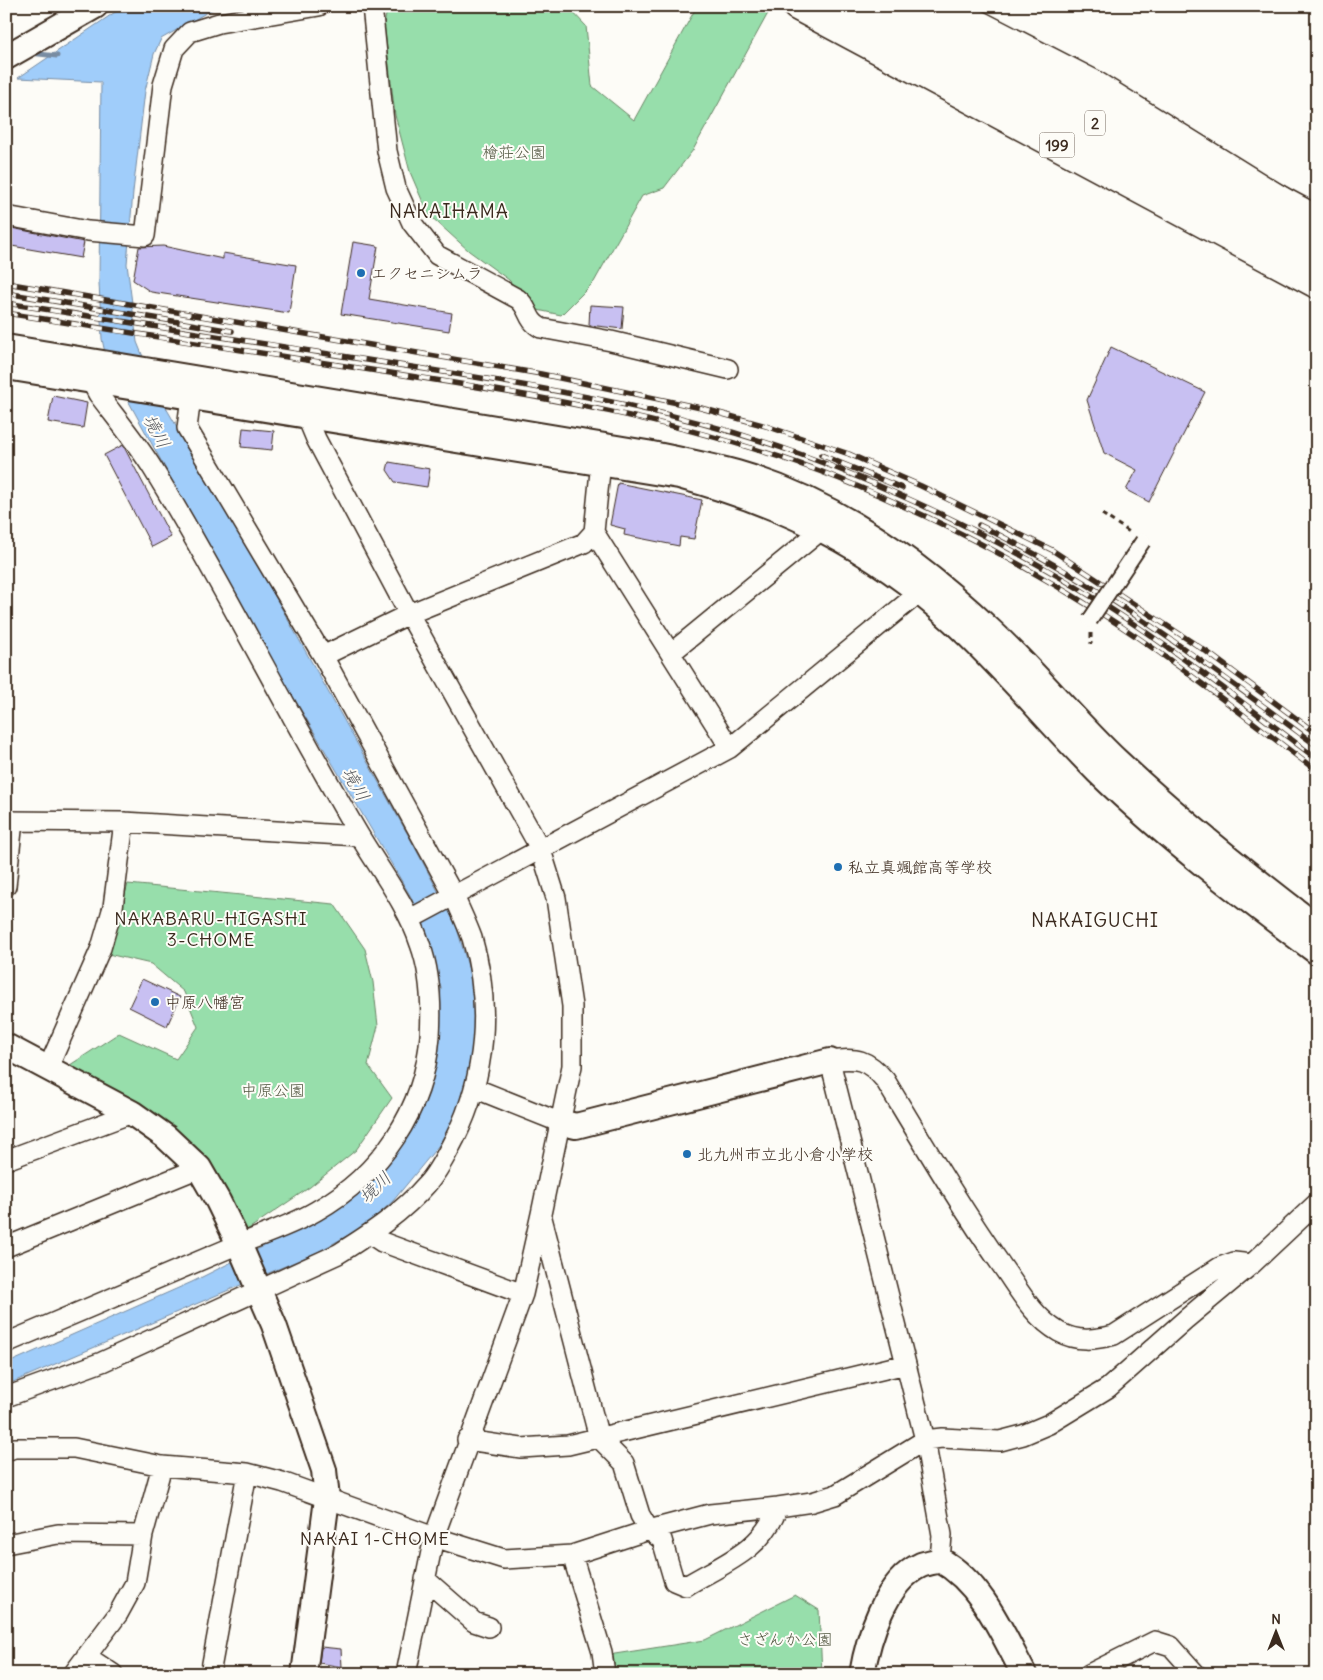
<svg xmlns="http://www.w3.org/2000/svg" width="1323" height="1680" viewBox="0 0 1323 1680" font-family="Delius,'Klee One',sans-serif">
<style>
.green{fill:#97deab;stroke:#698464}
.water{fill:#a0cdfa;stroke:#788ca2}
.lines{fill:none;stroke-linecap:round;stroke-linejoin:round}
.stream{stroke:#788ca2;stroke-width:5}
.building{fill:#c8c0f2;stroke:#3b2a1e}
.minor-casing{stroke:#3b2a1e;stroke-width:22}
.tertiary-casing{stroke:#3b2a1e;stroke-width:28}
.trunk-casing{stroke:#3b2a1e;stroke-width:31}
.motorway-casing{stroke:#3b2a1e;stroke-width:31}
.path{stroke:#3b2a1e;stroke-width:3;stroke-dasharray:5 4;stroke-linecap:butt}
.minor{stroke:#fdfcf7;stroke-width:19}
.tertiary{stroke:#fdfcf7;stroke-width:24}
.trunk{stroke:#fdfcf7;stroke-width:28}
.motorway{stroke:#fdfcf7;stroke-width:28}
.rail-casing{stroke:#3b2a1e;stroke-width:5.5}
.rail{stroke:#fdfcf7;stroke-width:4;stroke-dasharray:11;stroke-linecap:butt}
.pedestrian-bridge-casing{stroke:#3b2a1e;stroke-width:18;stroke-linecap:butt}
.pedestrian-bridge{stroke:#fdfcf7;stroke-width:14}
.poi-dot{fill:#1f6fb2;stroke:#fdfcf7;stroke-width:2}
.labels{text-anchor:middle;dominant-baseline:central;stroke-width:4;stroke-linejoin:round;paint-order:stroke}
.shield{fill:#fdfcf7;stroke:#75695f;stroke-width:1}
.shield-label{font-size:15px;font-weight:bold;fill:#3b2a1e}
.park-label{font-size:16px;fill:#525741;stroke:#fdfcf7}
.poi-label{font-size:16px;fill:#3b2a1e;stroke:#fdfcf7;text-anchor:start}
.water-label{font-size:18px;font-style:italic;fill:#595b60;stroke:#fdfcf7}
.neighbourhood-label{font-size:18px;letter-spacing:1px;fill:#3b2a1e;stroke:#fdfcf7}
.quarter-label{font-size:19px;letter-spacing:1px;fill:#3b2a1e;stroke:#fdfcf7}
</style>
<rect width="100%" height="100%" fill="#fdfcf7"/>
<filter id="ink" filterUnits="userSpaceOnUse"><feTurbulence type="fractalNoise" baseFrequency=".02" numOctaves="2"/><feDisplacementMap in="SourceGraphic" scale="10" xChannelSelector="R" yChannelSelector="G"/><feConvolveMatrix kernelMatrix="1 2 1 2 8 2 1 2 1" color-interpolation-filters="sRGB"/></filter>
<g filter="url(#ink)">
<!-- green -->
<path class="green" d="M 388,6 L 567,6 L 586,26 L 592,86 L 634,120 L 697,6 L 772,6 L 693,150 L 664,188 L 642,196 L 594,282 L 561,315 L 533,309 L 509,280 L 469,251 L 428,214 L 410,172 L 395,115 L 384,24 Z
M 128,884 L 334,904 L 365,949 L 373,982 L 378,1026 L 368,1065 L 392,1098 L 356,1150 L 310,1187 L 247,1230 L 207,1165 L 67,1067 L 119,1033 L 176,1059 L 198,1027 L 184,992 L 151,964 L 108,954 Z
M 795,1595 L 819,1610 L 822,1674 L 606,1674 L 602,1656 L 705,1640 Z"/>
<!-- water -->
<path class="water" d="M 124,6 L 218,6 L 161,39 L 154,54 L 145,91 L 133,192 L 127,264 L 137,342 L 158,394 L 263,575 L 412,842 L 456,925 L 476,994 L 472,1066 L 453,1121 L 439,1145 L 393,1201 L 368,1224 L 318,1252 L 6,1385 L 6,1364 L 192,1282 L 320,1218 L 384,1163 L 439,1024 L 441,988 L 411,897 L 250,623 L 107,362 L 102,339 L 99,283 L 101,82 L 18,78 Z"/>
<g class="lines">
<!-- stream -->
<path class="stream" d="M 30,53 L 57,56"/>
</g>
<!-- building -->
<path class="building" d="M 6,227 L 84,242 L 81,258 L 6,245 Z
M 353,242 L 378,246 L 369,299 L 452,313 L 449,331 L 341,314 Z
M 163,246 L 223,259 L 223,253 L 296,265 L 289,313 L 151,292 L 133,280 L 139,247 Z
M 590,305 L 624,307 L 622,329 L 589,325 Z
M 1111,347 L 1205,392 L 1149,502 L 1126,490 L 1137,470 L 1104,453 L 1087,400 Z
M 53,396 L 87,403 L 83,428 L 48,422 Z
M 243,428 L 274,431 L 272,450 L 241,447 Z
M 123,445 L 171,537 L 152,547 L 104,455 Z
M 389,462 L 430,469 L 427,487 L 395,482 L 387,470 Z
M 618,483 L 702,500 L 694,539 L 680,537 L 679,546 L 624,535 L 625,529 L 610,525 Z
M 142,979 L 180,997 L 167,1026 L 129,1007 Z
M 321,1647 L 341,1649 L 342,1667 L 319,1663 Z"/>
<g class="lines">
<defs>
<path id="minor" d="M 372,6 L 387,151 L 396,188 L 412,223 L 437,255 L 518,299 C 530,308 526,320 541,328 L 611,341 L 728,369
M 6,216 L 88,231 L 145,236 L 163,85 L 174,49 L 190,32 L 219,23 L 319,6
M 306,415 L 316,439 L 409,614 L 541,850 L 556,898 L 572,1006 L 572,1066 L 541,1214 L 523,1294 L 434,1537 L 406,1674
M 594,532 L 730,748
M 671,653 L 814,536 L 820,528
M 323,656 L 409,614 L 584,543 L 594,532 L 602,451
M 6,821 L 124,822 L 359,836
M 6,886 L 13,821
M 410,919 L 730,748 L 920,592
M 48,1068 L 101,948 L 113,907 L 124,822
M 474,1088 L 559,1122
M 6,1160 L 132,1113
M 542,1218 L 599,1438 L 624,1463 L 640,1515 L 649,1530 L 662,1540 L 674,1581 L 686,1586 C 724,1563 762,1551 778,1507
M 370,1234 L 382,1242 L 523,1294
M 6,1247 L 199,1168
M 6,1343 L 239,1244 C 265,1234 292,1225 316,1211 C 381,1174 424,1111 430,1036 C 432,1005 431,974 420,944 C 408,907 382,873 362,840 C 338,800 316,759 293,718 C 247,635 203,550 153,469 C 137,443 116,418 98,394 L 91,381
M 6,1397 L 102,1362 L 338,1254 C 370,1234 402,1213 427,1184 C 439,1171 447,1153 455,1138 C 486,1076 492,1005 472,938 C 467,924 460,910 454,896 L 323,656 L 187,428 L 191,397
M 467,1440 L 521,1448 L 568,1445 L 906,1364
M 6,1451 L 14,1448 L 74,1448 L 162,1466 L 247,1473 L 282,1482 L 434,1537 L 504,1559 L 572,1555 L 649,1530 L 710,1514 L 778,1507 L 812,1502 L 835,1495 L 925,1440 L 942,1438 L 1000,1441 L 1023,1435 L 1049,1424 L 1108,1388 L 1186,1319 L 1252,1264 L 1317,1203
M 6,1544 L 58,1534 L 143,1535
M 572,1555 L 602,1652 L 605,1674
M 940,1560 L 942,1535 L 925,1440 L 830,1061 C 857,1057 867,1059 885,1080 C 923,1143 960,1206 1002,1266 C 1019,1290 1033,1317 1059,1332 C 1077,1342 1095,1340 1114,1335 L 1220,1267 L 1234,1262 L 1252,1264
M 425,1579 L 474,1622 L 489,1627
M 86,1656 L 113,1674
M 73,1674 L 118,1614 L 135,1583 L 143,1535 L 162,1466
M 210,1674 L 247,1473
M 1089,1674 L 1155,1641 L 1171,1646 L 1196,1674"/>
<path id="tertiary" d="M 6,57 L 95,6
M 6,347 L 647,453 C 677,459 707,465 737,473 C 834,501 919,562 991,631 C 1035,672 1073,719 1117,761 C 1180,820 1247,874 1317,927
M 6,367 L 679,476 C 785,505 870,546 952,620 C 1004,667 1048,722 1098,772 C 1166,838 1241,895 1317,952
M 6,1046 L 132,1113 L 166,1137 L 199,1168 L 218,1201 L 239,1244 L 274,1325 L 324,1470 L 327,1499 L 304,1674
M 559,1122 L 576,1126 L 830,1061
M 862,1674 C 868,1639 885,1581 921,1565 C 926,1563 934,1562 940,1560 C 982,1583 1002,1633 1024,1674"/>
<path id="trunk" d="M 797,6 L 1317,284
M 906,6 L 1151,133
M 1261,190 L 1317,220"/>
<path id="motorway" d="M 829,6 L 1317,264
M 873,6 L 1317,240
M 942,6 L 1091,83 L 1281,201"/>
</defs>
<!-- minor casing -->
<use href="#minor" class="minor-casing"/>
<!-- tertiary casing -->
<use href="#tertiary" class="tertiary-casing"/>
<!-- trunk casing -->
<use href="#trunk" class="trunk-casing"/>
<!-- motorway casing -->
<use href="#motorway" class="motorway-casing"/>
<!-- path -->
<path class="path" d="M 1102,514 L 1131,533
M 1091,633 L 1091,644"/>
<!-- minor -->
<use href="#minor" class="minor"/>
<!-- tertiary -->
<use href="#tertiary" class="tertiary"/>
<!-- trunk -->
<use href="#trunk" class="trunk"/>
<!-- motorway -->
<use href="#motorway" class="motorway"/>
<defs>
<path id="rail" d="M 6,283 L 541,374 L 701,408 L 766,426 L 849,454 L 921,486 L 1052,550 L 1207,652 L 1317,734
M 6,293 L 232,331
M 6,303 C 137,324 268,344 399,365 C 549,388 705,413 846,472 C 936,509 1023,552 1105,605 C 1178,652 1247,706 1317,759
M 6,313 C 128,333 249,351 371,370 C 529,394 691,420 840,479 C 930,515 1017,560 1099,612 C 1175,660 1245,717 1317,771
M 821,455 L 902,488
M 979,525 C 1102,584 1208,665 1317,746"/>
</defs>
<!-- rail casing -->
<use href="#rail" class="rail-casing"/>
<!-- rail -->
<use href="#rail" class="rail"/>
<defs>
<path id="pedestrian-bridge" d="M 1090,620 L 1143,541"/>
</defs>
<!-- pedestrian-bridge casing -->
<use href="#pedestrian-bridge" class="pedestrian-bridge-casing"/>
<!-- pedestrian-bridge -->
<use href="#pedestrian-bridge" class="pedestrian-bridge"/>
</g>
</g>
<!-- markers -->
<g class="poi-dot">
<circle cx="361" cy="273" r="5"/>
<circle cx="838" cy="867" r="5"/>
<circle cx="155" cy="1002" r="5"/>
<circle cx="687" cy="1154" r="5"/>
</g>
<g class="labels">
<!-- shield labels -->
<g class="shield">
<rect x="1085" y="110.5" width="20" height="25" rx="4"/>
<rect x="1039.5" y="132.5" width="35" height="25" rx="4"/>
</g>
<g class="shield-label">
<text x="1095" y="123">2</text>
<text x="1057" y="145">199</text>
</g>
<!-- park labels -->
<g class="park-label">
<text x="514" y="152">檜荘公園</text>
<text x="273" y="1090">中原公園</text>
<text x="785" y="1639">さざんか公園</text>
</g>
<!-- poi labels -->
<g class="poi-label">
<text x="371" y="273">エクセニシムラ</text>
<text x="848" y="867">私立真颯館高等学校</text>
<text x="165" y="1002">中原八幡宮</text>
<text x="697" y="1154">北九州市立北小倉小学校</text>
</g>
<!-- water labels -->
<g class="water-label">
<text transform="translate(157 431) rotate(62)">境川</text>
<text transform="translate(356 784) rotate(60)">境川</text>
<text transform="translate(375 1187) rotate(-44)">境川</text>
</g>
<!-- neighbourhood labels -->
<g class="neighbourhood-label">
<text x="211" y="918">NAKABARU-HIGASHI<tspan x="211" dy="21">3-CHOME</tspan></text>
<text x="375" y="1538">NAKAI 1-CHOME</text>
</g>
<!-- quarter labels -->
<g class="quarter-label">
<text x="449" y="211">NAKAIHAMA</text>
<text x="1095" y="920">NAKAIGUCHI</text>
</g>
</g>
<!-- margin -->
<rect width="1323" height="1680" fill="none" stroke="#fdfcf7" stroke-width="25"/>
<rect x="12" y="12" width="1298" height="1655" fill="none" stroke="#3b2a1e" stroke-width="2" filter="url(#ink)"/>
<!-- north arrow -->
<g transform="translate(1276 1632)" stroke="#fdfcf7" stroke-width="4" paint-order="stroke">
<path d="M0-4L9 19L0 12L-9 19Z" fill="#3b2a1e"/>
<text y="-8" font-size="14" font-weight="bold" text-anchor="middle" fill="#3b2a1e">N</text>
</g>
</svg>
